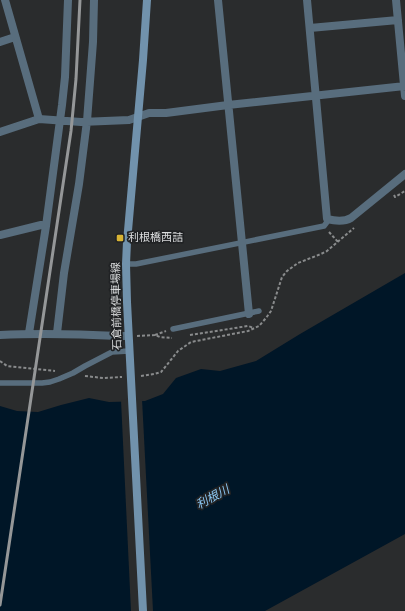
<svg xmlns="http://www.w3.org/2000/svg" width="405" height="611" viewBox="0 0 405 611" font-family="Overpass,'Noto Sans JP',sans-serif">
<style>
.water{fill:#001627}
.pier{fill:#2a2c2d}
.lines{fill:none;stroke-linecap:round;stroke-linejoin:round}
.path{stroke:#898b8c;stroke-width:2;stroke-dasharray:3 2;stroke-linecap:butt}
.service{stroke:#586d7d;stroke-width:5.5}
.minor{stroke:#586d7d;stroke-width:8}
.tertiary{stroke:#586d7d;stroke-width:8}
.secondary{stroke:#7192ac;stroke-width:8}
.rail{stroke:#959798;stroke-width:3}
.poi-dot{fill:#d8b434;stroke:#202224;stroke-width:1.5}
.labels{text-anchor:middle;dominant-baseline:central;stroke-width:3.5;stroke-linejoin:round;paint-order:stroke}
.poi-label{font-size:11px;fill:#dadcdd;stroke:#202224;text-anchor:start}
.street-label{font-size:11px;fill:#dadcdd;stroke:#202224}
.water-label{font-size:12px;font-style:italic;fill:#8cc7f3;stroke:#202224}
</style>
<rect width="100%" height="100%" fill="#2a2c2d"/>
<!-- water -->
<path class="water" d="M 405,273 L 405,534 L 265,611 L 0,611 L 0,406 L 17,411 L 38,412 L 61,405 L 89,398 L 109,402 L 145,401 L 163,394 L 176,378 L 201,369 L 220,371 L 256,361 L 300,334 Z"/>
<!-- pier -->
<path class="pier" d="M 142,399 L 153,611 L 131,611 L 121,400 Z"/>
<g class="lines">
<!-- path -->
<path class="path" d="M 394,195 L 395,197 L 405,191
M 329,232 L 338,242
M 155,335 L 166,331
M 190,335 L 248,326 L 254,328
M 137,336 L 155,335 L 160,337 L 172,338
M 0,361 L 7,366 L 55,371
M 85,376 L 103,378 L 122,377
M 141,376 L 154,374 L 161,372 L 166,366 L 178,351 L 191,342 L 248,331 L 259,326 L 266,318 L 271,311 L 282,277 L 287,271 L 298,263 L 321,254 L 327,251 L 354,228"/>
<!-- service -->
<path class="service" d="M 126,264 L 136,264 L 324,226 L 327,222 L 327,219
M 173,329 L 259,311
M 0,383 L 42,383 L 50,382 L 59,379 L 73,373 L 85,366 L 112,352 L 129,351"/>
<!-- minor -->
<path class="minor" d="M 218,0 L 249,314
M 307,0 L 327,219 C 335,221 344,222 351,218 L 405,174
M 396,0 L 405,96
M 310,28 L 398,20
M 0,42 L 15,37
M 0,132 L 39,119 L 81,122 L 129,120 L 149,113 L 166,113 L 228,105 L 405,86
M 0,235 L 41,225 L 46,226
M 29,333 L 46,226 L 62,105 L 65,77 L 68,0
M 57,333 L 64,273 L 79,184 L 87,121 L 93,42 L 94,0
M 0,335 C 40,333 79,334 119,336 L 128,336"/>
<!-- tertiary -->
<path class="tertiary" d="M 5,0 L 39,119"/>
<!-- secondary -->
<path class="secondary" d="M 143,611 L 127,302 L 126,264 L 127,242 L 143,60 L 147,0"/>
<!-- rail -->
<path class="rail" d="M 0,605 L 71,131 L 76,79 L 80,0"/>
</g>
<!-- markers -->
<rect class="poi-dot" x="116" y="234" width="8" height="8" rx="2"/>
<g class="labels">
<!-- poi labels -->
<g class="poi-label">
<text x="128" y="238">利根橋西詰</text>
</g>
<!-- street labels -->
<g class="street-label">
<text transform="translate(117 306) rotate(-91)">石倉前橋停車場線</text>
</g>
<!-- water labels -->
<g class="water-label">
<text transform="translate(213 498) rotate(-29)">利根川</text>
</g>
</g>
</svg>
